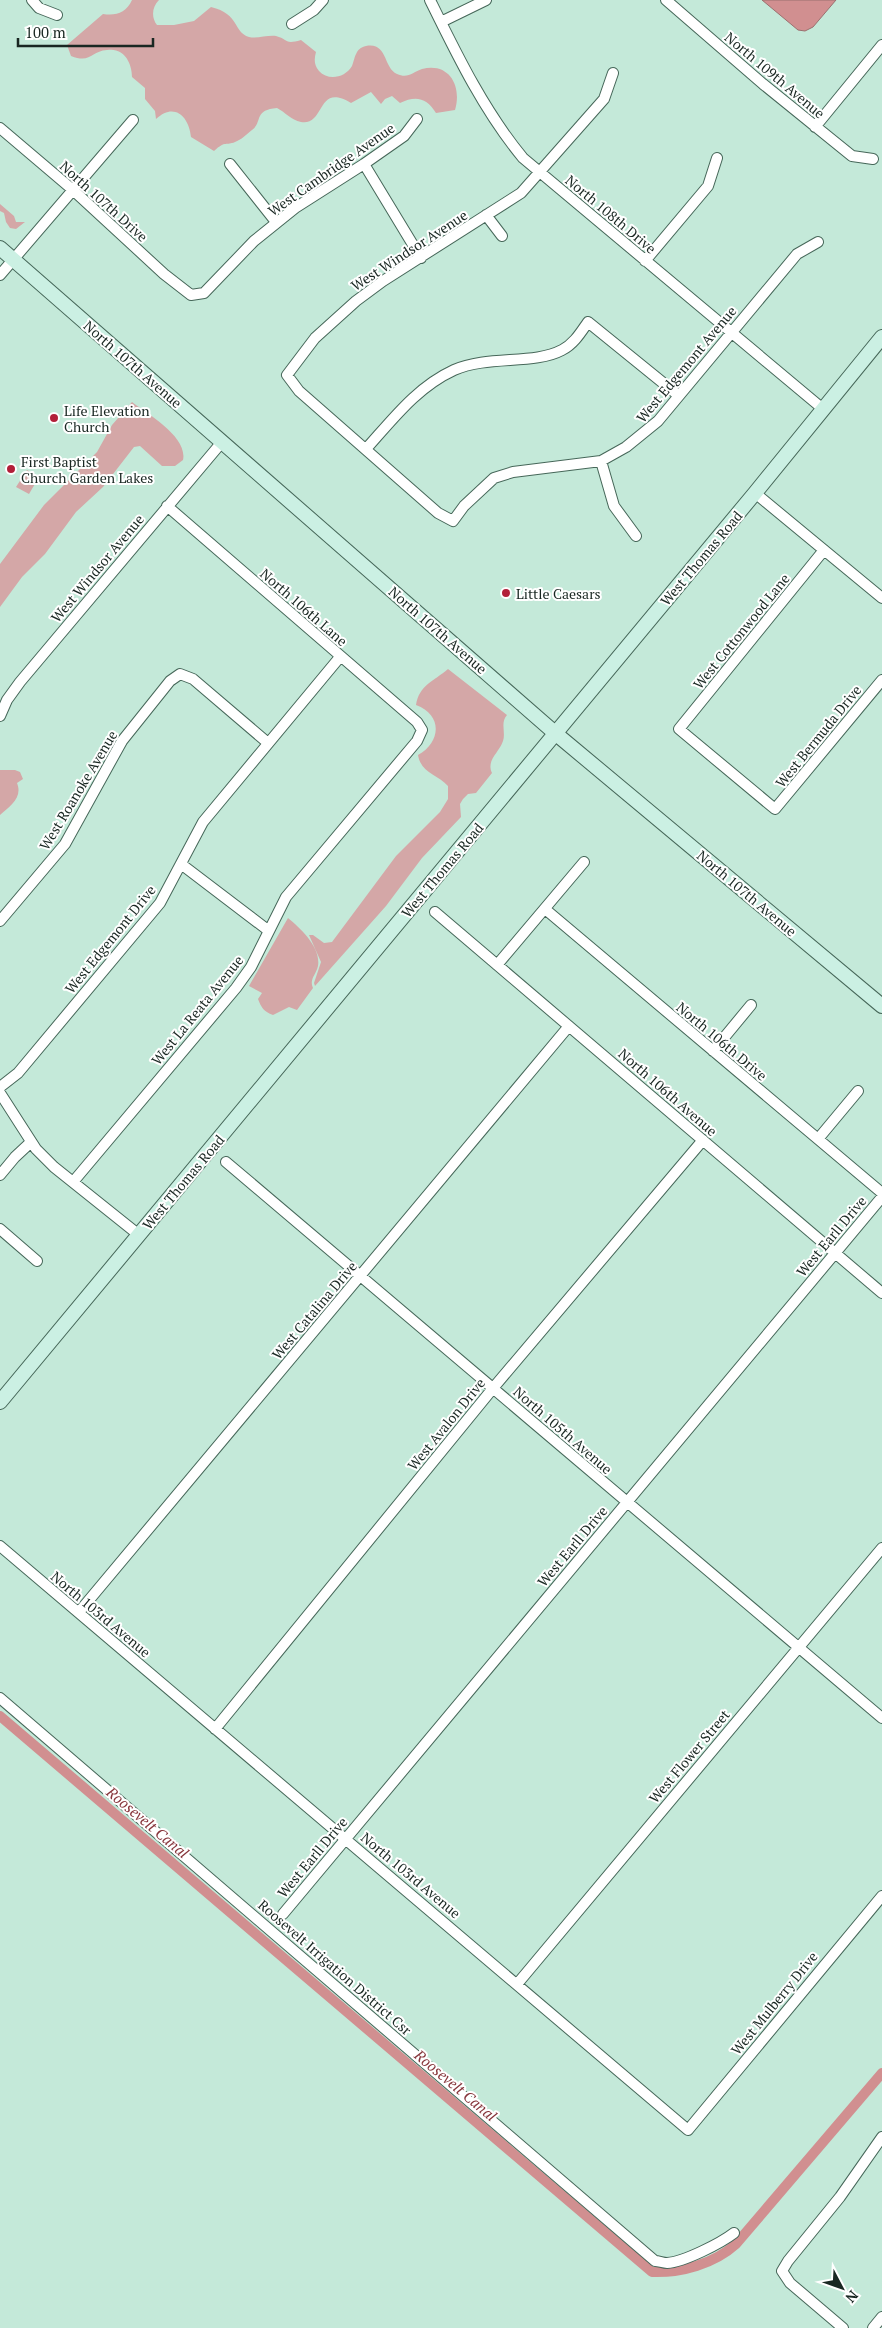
<svg xmlns="http://www.w3.org/2000/svg" width="882" height="2328" viewBox="0 0 882 2328" font-family="'PT Serif',serif">
<style>
.green{fill:#d4a7a7}
.water{fill:#d18f90;stroke:#9a706f}
.lines{fill:none;stroke-linecap:round;stroke-linejoin:round}
.canal{stroke:#d18f90;stroke-width:10}
.street-casing{stroke:#466759;stroke-width:12}
.secondary-casing{stroke:#466759;stroke-width:16}
.street{stroke:#fff;stroke-width:10}
.secondary{stroke:#cbf0e3;stroke-width:14}
.poi-dot{fill:#b21f39;stroke:#fff;stroke-width:2}
.labels{text-anchor:middle;dominant-baseline:central;stroke-width:4;stroke-linejoin:round;paint-order:stroke}
.street-label{font-size:14px;fill:#192722;stroke:#fff}
.poi-label{font-size:14px;fill:#192722;stroke:#fff;text-anchor:start}
.water-label{font-size:15px;font-style:italic;fill:#87363c;stroke:#fff}
</style>
<rect width="100%" height="100%" fill="#c4e9d9"/>
<!-- green -->
<path class="green" d="M 132,0 L 159,0 C 152,7 151,17 157,25 L 174,25 L 194,21 L 211,7 C 240,14 233,32 249,37 C 257,39 267,35 276,36 C 288,39 284,45 301,40 L 316,52 C 314,59 314,65 319,71 C 328,81 345,78 352,66 C 355,59 355,48 366,46 C 388,42 383,68 397,74 C 408,79 413,72 422,69 C 450,62 462,87 455,110 L 436,113 C 427,98 416,95 400,103 L 392,96 L 385,99 L 381,104 L 371,92 L 351,103 C 316,82 326,126 301,122 C 291,120 285,112 277,108 C 253,110 263,122 252,130 C 247,134 241,140 235,142 C 226,146 226,140 214,151 L 191,137 C 189,116 174,102 156,119 L 155,111 L 145,99 L 145,88 L 132,77 C 132,63 124,47 107,50 C 91,51 91,64 71,56 L 67,45 L 103,14 C 116,16 126,13 132,0 Z
M 0,204 L 14,216 L 16,222 L 25,222 L 16,229 L 10,228 L 6,222 L 4,213 L 0,211 Z
M 132,402 C 149,415 188,437 183,460 L 175,466 L 162,466 L 140,446 L 134,447 L 103,487 L 76,512 L 45,554 L 22,577 L 0,607 L 0,564 L 44,505 L 97,452 L 112,425 Z
M 27,470 L 39,477 L 29,494 L 16,487 Z
M 448,669 L 507,715 C 500,723 506,732 503,741 C 499,753 486,760 492,773 L 476,793 L 468,794 L 463,799 L 460,804 L 461,817 L 422,858 L 386,906 L 315,986 L 314,983 L 321,962 L 309,935 L 313,935 L 324,943 L 332,942 L 396,856 L 440,812 L 448,799 L 448,786 C 437,774 421,773 418,755 C 441,742 443,715 416,705 C 419,685 434,681 448,669 Z
M 0,770 L 15,770 L 20,772 L 23,779 L 17,783 C 23,798 10,806 0,815 Z
M 288,918 C 301,929 321,947 318,966 C 316,975 309,979 313,988 L 297,1010 L 289,1007 L 273,1015 C 264,1012 261,1007 258,999 L 262,993 L 249,986 Z"/>
<!-- water -->
<path class="water" d="M 762,0 L 836,0 L 813,27 L 805,31 L 798,30 Z"/>
<g class="lines">
<!-- canal -->
<path class="canal" d="M 0,1716 L 652,2272 C 681,2273 714,2264 736,2244 L 882,2073"/>
<defs>
<path id="street" d="M 32,0 L 39,8 L 57,15
M 430,0 C 457,55 484,111 523,158 L 823,409
M 666,0 L 763,84 L 852,156 L 873,159
M 441,22 L 486,0
M 292,24 L 314,10 L 323,0
M 613,73 L 604,99 L 521,193 L 383,281 L 356,301 L 315,338 L 287,375 L 299,391 L 438,513 L 453,521 L 464,506 L 494,478 L 513,472 L 601,461 L 626,447 L 658,421 L 797,254 L 818,242
M 815,127 L 882,45
M 0,128 L 73,190 L 164,274 L 191,295 L 204,293 L 254,241 L 295,208 L 364,164 L 404,136 L 417,119
M 230,164 L 276,222
M 364,164 L 421,258
M 486,215 L 502,236
M 645,261 L 708,186 L 717,158
M 0,275 L 133,120
M 366,449 C 393,419 417,387 454,370 C 488,355 534,365 562,350 C 574,344 581,332 588,322 L 678,395
M 601,461 L 614,506 L 636,536
M 755,493 L 882,598
M 824,550 L 679,729 L 775,809 L 882,680
M 0,716 L 7,700 L 20,682 L 222,442
M 181,864 L 269,931
M 545,909 L 882,1193
M 435,912 L 882,1293
M 0,921 L 65,844 L 122,741 L 170,681 L 180,674 L 193,679 L 268,743
M 497,965 L 584,862
M 713,1051 L 751,1005
M 0,1087 L 18,1073 L 160,903 L 203,822 L 340,657
M 0,1093 L 36,1149 L 54,1167 L 139,1235
M 818,1139 L 858,1091
M 226,1162 L 882,1718
M 0,1175 L 15,1157 L 30,1143
M 73,1182 L 236,988 L 251,967 L 286,897 L 417,741 L 422,730 L 417,722 L 167,506
M 0,1229 L 37,1261
M 0,1546 L 688,2130 L 882,1896
M 79,1612 L 569,1026
M 0,1698 L 655,2261 C 659,2261 663,2263 667,2263 C 684,2262 721,2243 734,2233
M 215,1729 L 494,1387 L 703,1140
M 283,1914 L 882,1197
M 518,1983 L 882,1548
M 843,2328 L 790,2283 L 782,2271 L 788,2261 L 840,2197 L 882,2137
M 873,2328 L 882,2317"/>
<path id="secondary" d="M 0,248 L 555,733 L 882,1006
M 0,1402 L 755,493 L 882,337"/>
</defs>
<!-- street casing -->
<use href="#street" class="street-casing"/>
<!-- secondary casing -->
<use href="#secondary" class="secondary-casing"/>
<!-- street -->
<use href="#street" class="street"/>
<!-- secondary -->
<use href="#secondary" class="secondary"/>
</g>
<!-- markers -->
<g class="poi-dot">
<circle cx="54" cy="418" r="5"/>
<circle cx="11" cy="469" r="5"/>
<circle cx="506" cy="593" r="5"/>
</g>
<g class="labels">
<!-- street labels -->
<g class="street-label">
<text transform="translate(775 75) rotate(40)">North 109th Avenue</text>
<text transform="translate(331 169) rotate(-35)">West Cambridge Avenue</text>
<text transform="translate(104 201) rotate(42)">North 107th Drive</text>
<text transform="translate(611 214) rotate(40)">North 108th Drive</text>
<text transform="translate(409 250) rotate(-33)">West Windsor Avenue</text>
<text transform="translate(133 364) rotate(41)">North 107th Avenue</text>
<text transform="translate(686 364) rotate(-50)">West Edgemont Avenue</text>
<text transform="translate(701 558) rotate(-50)">West Thomas Road</text>
<text transform="translate(97 568) rotate(-50)">West Windsor Avenue</text>
<text transform="translate(304 607) rotate(41)">North 106th Lane</text>
<text transform="translate(438 630) rotate(41)">North 107th Avenue</text>
<text transform="translate(741 631) rotate(-51)">West Cottonwood Lane</text>
<text transform="translate(818 736) rotate(-51)">West Bermuda Drive</text>
<text transform="translate(78 790) rotate(-59)">West Roanoke Avenue</text>
<text transform="translate(442 870) rotate(-50)">West Thomas Road</text>
<text transform="translate(747 893) rotate(40)">North 107th Avenue</text>
<text transform="translate(110 939) rotate(-51)">West Edgemont Drive</text>
<text transform="translate(197 1010) rotate(-51)">West La Reata Avenue</text>
<text transform="translate(722 1041) rotate(40)">North 106th Drive</text>
<text transform="translate(668 1092) rotate(41)">North 106th Avenue</text>
<text transform="translate(183 1182) rotate(-50)">West Thomas Road</text>
<text transform="translate(831 1236) rotate(-50)">West Earll Drive</text>
<text transform="translate(314 1310) rotate(-50)">West Catalina Drive</text>
<text transform="translate(446 1424) rotate(-51)">West Avalon Drive</text>
<text transform="translate(563 1430) rotate(41)">North 105th Avenue</text>
<text transform="translate(572 1546) rotate(-50)">West Earll Drive</text>
<text transform="translate(101 1614) rotate(40)">North 103rd Avenue</text>
<text transform="translate(689 1756) rotate(-50)">West Flower Street</text>
<text transform="translate(312 1857) rotate(-50)">West Earll Drive</text>
<text transform="translate(411 1875) rotate(40)">North 103rd Avenue</text>
<text transform="translate(335 1967) rotate(41)">Roosevelt Irrigation District Csr</text>
<text transform="translate(774 2003) rotate(-51)">West Mulberry Drive</text>
</g>
<!-- poi labels -->
<g class="poi-label">
<text x="64" y="410">Life Elevation<tspan x="64" dy="16">Church</tspan></text>
<text x="21" y="461">First Baptist<tspan x="21" dy="16">Church Garden Lakes</tspan></text>
<text x="516" y="593">Little Caesars</text>
</g>
<!-- water labels -->
<g class="water-label">
<text transform="translate(148 1822) rotate(40)">Roosevelt Canal</text>
<text transform="translate(456 2085) rotate(40)">Roosevelt Canal</text>
</g>
</g>
<!-- north arrow -->
<g transform="translate(842 2288) rotate(131)" stroke="#ffffff" stroke-width="4" paint-order="stroke">
<path d="M0-4L9 19L0 12L-9 19Z" fill="#192722"/>
<text y="-8" font-size="14" font-weight="bold" text-anchor="middle" fill="#192722">N</text>
</g>
<!-- scale -->
<path d="M18 38v8h135v-8" fill="none" stroke="#192722" stroke-width="2.5"/>
<text x="25" y="38" font-size="15" fill="#192722" stroke="#ffffff" stroke-width="4" paint-order="stroke">100 m</text>
</svg>
